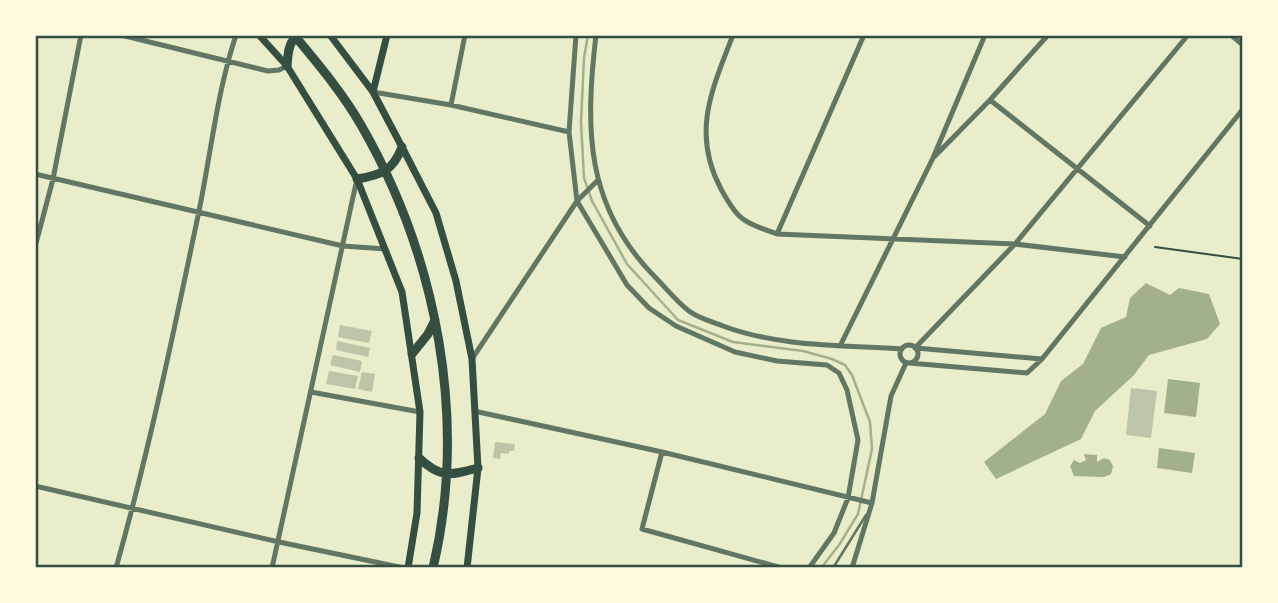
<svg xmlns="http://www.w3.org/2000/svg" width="1278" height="603" viewBox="0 0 1278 603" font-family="'Fira Sans',sans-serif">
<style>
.water{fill:#a3b18a}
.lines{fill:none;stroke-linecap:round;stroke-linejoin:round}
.stream{stroke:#a3b18a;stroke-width:2.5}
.building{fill:#bcc5a7}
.path{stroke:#344e41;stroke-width:2}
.service{stroke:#617663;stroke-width:2.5}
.minor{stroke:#617663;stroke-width:5}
.secondary{stroke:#344e41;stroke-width:7}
.trunk{stroke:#344e41;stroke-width:9}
.neatline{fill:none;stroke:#344e41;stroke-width:2.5}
</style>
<rect width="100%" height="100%" fill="#e9edc9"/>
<!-- water -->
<path class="water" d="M 1146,283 L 1170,295 L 1179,288 L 1209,294 L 1220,324 L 1207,339 L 1149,355 L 1134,375 L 1095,411 L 1081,439 L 996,479 L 984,462 L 1045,414 L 1061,381 L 1083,364 L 1101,328 L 1126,317 L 1130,298 Z
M 1168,379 L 1200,383 L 1196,417 L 1164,413 Z
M 1159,448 L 1195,453 L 1192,473 L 1157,468 Z
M 1084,454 L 1097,455 L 1097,462 L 1104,458 L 1110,460 L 1113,466 L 1111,474 L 1104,477 L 1074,476 L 1070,466 L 1074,460 L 1080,463 L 1086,460 Z"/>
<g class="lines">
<!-- stream -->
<path class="stream" d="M 588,35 L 584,58 L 581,122 L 584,178 L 592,201 L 627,264 L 678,320 L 733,342 L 803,351 L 832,359 L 845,365 L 852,375 L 870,422 L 872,449 L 858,514 L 839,545 L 821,568"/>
</g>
<!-- building -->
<path class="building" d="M 340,325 L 372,331 L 369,343 L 338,337 Z
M 337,341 L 370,348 L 368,357 L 336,350 Z
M 333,355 L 362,361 L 360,372 L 330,365 Z
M 329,371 L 358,376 L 355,389 L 326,384 Z
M 362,372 L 375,374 L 372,392 L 358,389 Z
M 1131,388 L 1157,391 L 1151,438 L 1126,435 Z
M 495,442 L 515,444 L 514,451 L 509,451 L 509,454 L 501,453 L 500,459 L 493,458 Z"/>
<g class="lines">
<!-- path -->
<path class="path" d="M 1155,247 L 1243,259"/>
<!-- service -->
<path class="service" d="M 833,568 L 866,515"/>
<!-- minor -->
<path class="minor" d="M 121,35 L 268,71 L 279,70 L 287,66
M 576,35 L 569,132 L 577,201 L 627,285 L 649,308 L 676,326 L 735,352 L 777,361 L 827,365 L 839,373 L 847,390 L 858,440 L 848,498 L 834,533 L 809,568
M 596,35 C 585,129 585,206 655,277 C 666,288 677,302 689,311 C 698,318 713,322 723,326 C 779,347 843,345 902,349
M 733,35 C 712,89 691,133 721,189 C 726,198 734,213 743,219 C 752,226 767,230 777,234 L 1015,244 L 1125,257
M 1231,35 L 1243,45
M 373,92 L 451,105 L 569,132
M 990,100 L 1150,226
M 451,105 L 465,35
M 935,156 L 990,100 L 1048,35
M 35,174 L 343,246 L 386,249
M 777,234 L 864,35
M 35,247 L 53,179 L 81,35
M 841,344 L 933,158 L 985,35
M900 354a9 9 0 1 1 18 0a9 9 0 1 1-18 0Z
M 915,348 L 1015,244 L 1188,35
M 916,348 L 1042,359
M 472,359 L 577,201 L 597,181
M 909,363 L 1027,373 L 1042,359 L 1243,109
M 311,392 L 420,412
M 474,411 L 662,452 L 872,503
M 662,452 L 642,529 L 782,568
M 35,486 L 279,542 L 404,568
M 116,568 C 149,451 174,331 199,211 C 211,153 217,92 236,35
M 272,568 L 357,179
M 852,568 L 872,503 L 891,396 L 906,363"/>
<!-- secondary -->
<path class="secondary" d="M 259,35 L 287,66 L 357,179 L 402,292 L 420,412 L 417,513 L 408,568
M 330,35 L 373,92 L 402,147 L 436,213 L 456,281 L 472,359 L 478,468 L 467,568
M 373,92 L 387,35"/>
<!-- trunk -->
<path class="trunk" d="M 294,35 C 318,64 342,92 361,125 C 437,257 468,419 433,568
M 287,66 C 288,55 288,42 298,35
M 357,179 C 381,175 393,171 402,147
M 412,354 L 428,334 L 435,320
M 419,458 C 441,479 451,475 478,468"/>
</g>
<!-- border -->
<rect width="1278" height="603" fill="none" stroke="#fefae0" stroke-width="74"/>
<rect x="37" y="37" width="1204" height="529" class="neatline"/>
</svg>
